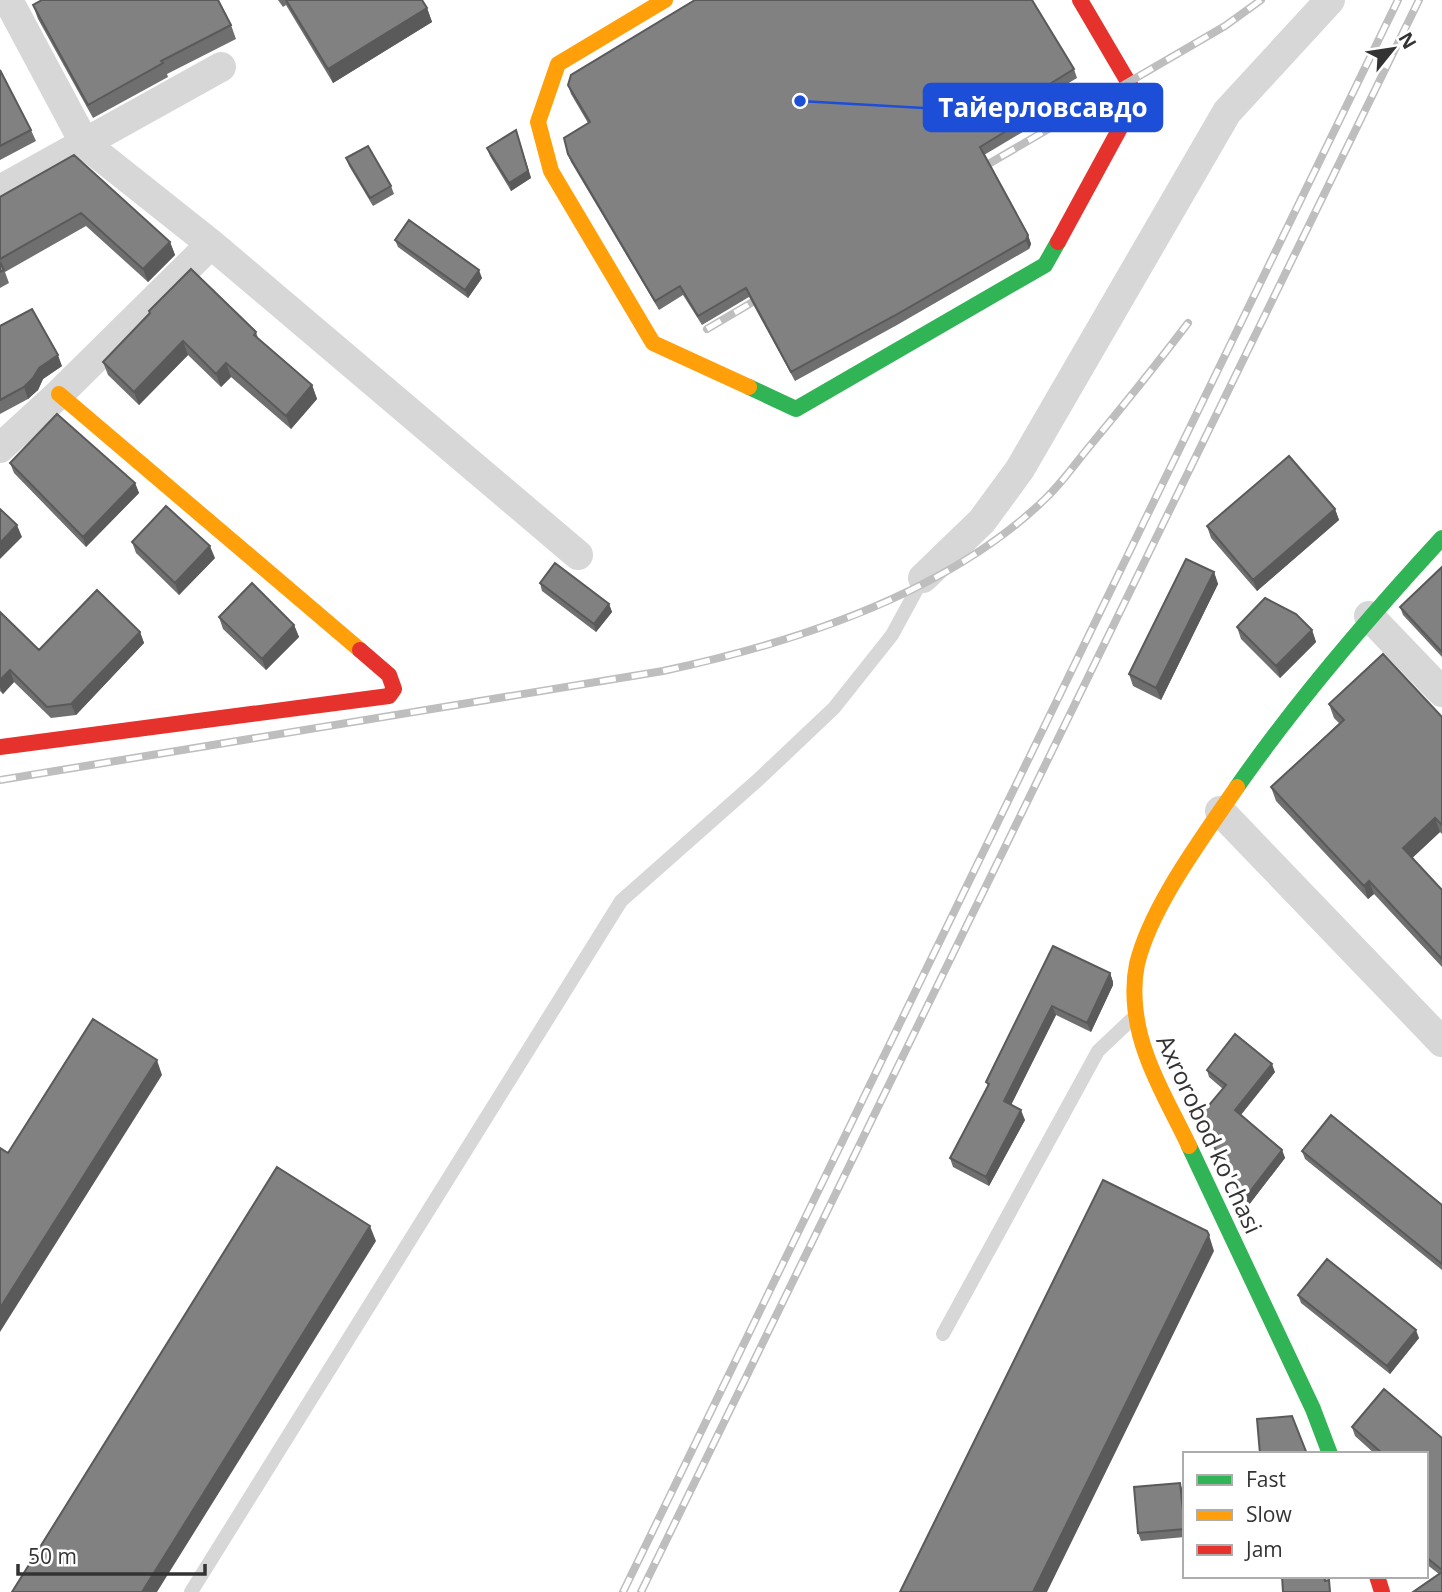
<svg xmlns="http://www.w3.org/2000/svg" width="1442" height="1592" viewBox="0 0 1442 1592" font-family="'Open Sans',sans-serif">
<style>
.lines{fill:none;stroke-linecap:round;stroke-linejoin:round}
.lane{stroke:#d7d7d7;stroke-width:14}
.street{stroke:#d7d7d7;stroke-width:30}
.fast{stroke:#30b455;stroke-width:16}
.slow{stroke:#ff9f0a;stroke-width:16}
.jam{stroke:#e5322d;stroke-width:16}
.rail-casing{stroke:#bebebe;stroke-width:8}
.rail{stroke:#fff;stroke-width:5;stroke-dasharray:16;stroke-linecap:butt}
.wall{fill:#6f6f6f}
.shaded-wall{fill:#5a5a5a}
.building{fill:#818181;stroke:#5a5a5a;stroke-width:2}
.labels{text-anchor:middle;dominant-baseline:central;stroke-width:7;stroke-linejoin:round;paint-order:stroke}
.street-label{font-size:24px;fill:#333;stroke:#fff}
.leader{fill:none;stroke:#1d4ed8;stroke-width:2.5}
.callout-dot{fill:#1d4ed8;stroke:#fff;stroke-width:2.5}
.callout{fill:#1d4ed8;stroke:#1d4ed8;stroke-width:2.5}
.callout-label{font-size:26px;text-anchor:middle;font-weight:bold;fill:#fff}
</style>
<rect width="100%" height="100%" fill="#fff"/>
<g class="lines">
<!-- lane -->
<path class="lane" d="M 943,1334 L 1098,1051 L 1132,1019
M 191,1592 L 621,901 L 759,779 L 834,708 L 892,635 L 923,578"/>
<!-- street -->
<path class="street" d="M 8,0 L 85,144 L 211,244 L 578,555
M 0,190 L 221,67
M 0,448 L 59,394 L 211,244
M 923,578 L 982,521 L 1020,469 L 1227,112 L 1330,0
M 1369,616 L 1442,692
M 1220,811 L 1442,1042"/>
<!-- fast -->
<path class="fast" d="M 749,387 L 796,409 L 1045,265 L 1058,242
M 1237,787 C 1299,698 1369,617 1442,538
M 1189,1146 L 1313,1409 L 1330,1454"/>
<!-- slow -->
<path class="slow" d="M 665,0 L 558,64 L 538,122 L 551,171 L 653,343 L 749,387
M 59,394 L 360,650
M 1189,1146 C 1175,1116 1157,1086 1146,1054 C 1136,1027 1131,993 1137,964 C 1151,906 1203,837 1237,787"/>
<!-- jam -->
<path class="jam" d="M 1058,242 L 1137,97 L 1080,0
M 0,747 L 389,696 L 394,689 L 389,675 L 360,650
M 1377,1576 L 1382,1592"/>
<defs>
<path id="rail" d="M 973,173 L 1225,26 L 1261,0
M 707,329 L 768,293
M 0,780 L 663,671 C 794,643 947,594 1045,499 C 1061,484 1075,464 1089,447 C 1123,406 1156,365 1188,323
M 623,1592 L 1398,0
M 641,1592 L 1419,0"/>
</defs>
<!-- rail casing -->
<use href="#rail" class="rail-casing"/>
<!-- rail -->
<use href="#rail" class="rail"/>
</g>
<!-- wall -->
<path class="wall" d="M 278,0 L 422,0 L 427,8 L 432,22 L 333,83 L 286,5 L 283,7 Z
M 33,5 L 231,25 L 236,39 L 167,74 L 168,77 L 93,118 L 38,19 Z
M 1074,69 L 1077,78 L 1040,100 L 1044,108 L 1048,117 L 984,155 L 1028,235 L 1031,244 L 1029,249 L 897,325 L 795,381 L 749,297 L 702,325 L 683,295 L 659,310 L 571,162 L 568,154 L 588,123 L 571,94 L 568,85 Z
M 0,70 L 31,130 L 36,141 L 0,160 Z
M 516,130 L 531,178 L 511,191 L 490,156 L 487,148 Z
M 74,155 L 170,242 L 175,255 L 148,282 L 86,226 L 5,272 L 9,283 L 0,288 L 0,197 Z
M 346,158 L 391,186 L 394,194 L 373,206 L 349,166 Z
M 395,240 L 482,278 L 468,298 L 398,247 Z
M 149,311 L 256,332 L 258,338 L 312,385 L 317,399 L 291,429 L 231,377 L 221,387 L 188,355 L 139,405 L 108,375 L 103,362 L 150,314 Z
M 0,326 L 62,366 L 43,379 L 38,390 L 28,399 L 0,414 Z
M 10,463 L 135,483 L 139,493 L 86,547 L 14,473 Z
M 1335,509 L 1339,520 L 1257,591 L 1211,538 L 1207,526 Z
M 132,542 L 215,558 L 179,595 L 136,553 Z
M 1442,567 L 1442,657 L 1403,615 L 1400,607 Z
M 1214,572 L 1218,584 L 1161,700 L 1133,686 L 1129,674 Z
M 540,583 L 609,604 L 612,612 L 596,632 L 542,591 Z
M 0,612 L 39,650 L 140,632 L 144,643 L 76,715 L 51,718 L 14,682 L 3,694 L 0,691 Z
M 219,617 L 294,625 L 299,637 L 266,670 L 223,629 Z
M 1237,627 L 1312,630 L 1316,642 L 1280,678 L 1241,639 Z
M 1329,704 L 1442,717 L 1442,834 L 1440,832 L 1412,858 L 1442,890 L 1442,967 L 1374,894 L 1368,899 L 1276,801 L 1271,787 L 1339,723 L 1334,718 Z
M 1053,946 L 1110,973 L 1113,982 L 1113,985 L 1091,1032 L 1056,1015 L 1011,1105 L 1025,1120 L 989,1186 L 953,1167 L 950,1158 L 988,1086 L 986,1082 Z
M 1207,1070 L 1275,1072 L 1241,1115 L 1282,1150 L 1285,1158 L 1248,1206 L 1237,1196 L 1230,1179 L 1228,1178 L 1200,1116 L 1223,1089 L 1209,1077 Z
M 1302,1151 L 1442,1205 L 1442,1270 L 1305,1159 Z
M 1298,1295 L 1419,1338 L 1390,1374 L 1301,1303 Z
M 1352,1427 L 1442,1438 L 1442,1592 L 1439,1574 L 1426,1564 L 1426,1454 L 1375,1454 L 1355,1436 Z
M 1183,1491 L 1185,1510 L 1185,1537 L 1141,1541 L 1138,1533 Z"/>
<!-- shaded-wall -->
<path class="shaded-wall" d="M 427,8 L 432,22 L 333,83 L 328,69 Z
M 516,130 L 531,178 L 511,191 L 509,183 Z
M 1028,235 L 1031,244 L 1029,249 L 1026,240 Z
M 170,242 L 175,255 L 148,282 L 143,269 Z
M 479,270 L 482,278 L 468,298 L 465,290 Z
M 183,341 L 188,355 L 139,405 L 134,392 Z
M 58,355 L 62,366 L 43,379 L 38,390 L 28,399 L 24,387 L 39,368 Z
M 226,363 L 231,377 L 221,387 L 216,374 Z
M 312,385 L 317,399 L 291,429 L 286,416 Z
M 135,483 L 139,493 L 86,547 L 83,537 Z
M 1335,509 L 1339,520 L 1257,591 L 1253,580 Z
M 17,525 L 22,537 L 0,559 L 0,543 Z
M 210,546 L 215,558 L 179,595 L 175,583 Z
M 1214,572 L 1218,584 L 1161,700 L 1156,688 Z
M 609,604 L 612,612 L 596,632 L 594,624 Z
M 294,625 L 299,637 L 266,670 L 262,659 Z
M 1312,630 L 1316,642 L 1280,678 L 1276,666 Z
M 140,632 L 144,643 L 76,715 L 71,704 Z
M 10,670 L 14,682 L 3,694 L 0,687 L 0,680 Z
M 1435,818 L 1440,832 L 1408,862 L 1403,848 Z
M 1369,881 L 1374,894 L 1368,899 L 1364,886 Z
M 1110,973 L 1113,982 L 1113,985 L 1091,1032 L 1087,1023 Z
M 1052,1006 L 1056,1015 L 1008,1111 L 1004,1101 Z
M 157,1060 L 162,1075 L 0,1332 L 0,1308 Z
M 1272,1064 L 1275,1072 L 1238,1118 L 1235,1110 Z
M 1021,1110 L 1025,1120 L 989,1186 L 986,1177 Z
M 1282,1150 L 1285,1158 L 1248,1206 L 1245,1198 Z
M 370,1226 L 376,1241 L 157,1592 L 142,1592 Z
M 1209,1235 L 1214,1251 L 1047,1592 L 1033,1592 Z
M 1416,1330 L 1419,1338 L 1390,1374 L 1387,1366 Z
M 1180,1483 L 1183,1491 L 1185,1510 L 1185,1530 Z"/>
<!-- building -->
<path class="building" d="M 42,0 L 218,0 L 231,25 L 161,61 L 163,63 L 88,105 L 33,5 Z
M 286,0 L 422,0 L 427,8 L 328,69 Z
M 695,0 L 1032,0 L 1074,69 L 1035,93 L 1044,108 L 980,147 L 1028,235 L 1026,240 L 894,316 L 791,372 L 746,288 L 698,316 L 680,286 L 655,301 L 568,154 L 564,138 L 590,122 L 568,85 L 571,75 Z
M 0,70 L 31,130 L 0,146 Z
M 516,130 L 528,171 L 509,183 L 487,148 Z
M 368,146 L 391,186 L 370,198 L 346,158 Z
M 74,155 L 170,242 L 143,269 L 81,213 L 0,259 L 0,197 Z
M 409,220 L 479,270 L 465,290 L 395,240 Z
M 0,262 L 4,270 L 0,272 Z
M 191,269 L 256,332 L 254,335 L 312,385 L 286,416 L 226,363 L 216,374 L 183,341 L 134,392 L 103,362 L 150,313 L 149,311 Z
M 32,309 L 58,355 L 39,368 L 33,378 L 24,387 L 0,400 L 0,326 Z
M 57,414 L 135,483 L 83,537 L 10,463 Z
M 1289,456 L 1335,509 L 1253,580 L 1207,526 Z
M 166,506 L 210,546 L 175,583 L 132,542 Z
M 0,509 L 17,525 L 0,543 Z
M 1186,559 L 1214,572 L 1156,688 L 1129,674 Z
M 555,563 L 609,604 L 594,624 L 540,583 Z
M 1442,567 L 1442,652 L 1400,607 Z
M 252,583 L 294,625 L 262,659 L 219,617 Z
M 97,590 L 140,632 L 71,704 L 47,707 L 10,670 L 0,680 L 0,612 L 39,650 Z
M 1265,598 L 1296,614 L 1312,630 L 1276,666 L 1237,627 Z
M 1383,654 L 1442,717 L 1442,825 L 1435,818 L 1403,848 L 1442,890 L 1442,959 L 1369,881 L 1364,886 L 1271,787 L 1344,720 L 1329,704 Z
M 1053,946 L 1110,973 L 1109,976 L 1087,1023 L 1052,1006 L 1004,1101 L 1021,1110 L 986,1177 L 950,1158 L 989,1084 L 986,1082 Z
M 93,1019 L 157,1060 L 0,1308 L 0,1148 L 8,1153 Z
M 1235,1034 L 1272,1064 L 1235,1110 L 1282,1150 L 1245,1198 L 1234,1188 L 1230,1180 L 1231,1174 L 1225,1170 L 1200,1116 L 1226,1085 L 1207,1070 Z
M 1331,1115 L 1442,1205 L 1442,1264 L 1302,1151 Z
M 277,1167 L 370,1226 L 142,1592 L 12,1592 Z
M 1103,1180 L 1207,1231 L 1209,1235 L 1033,1592 L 900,1592 Z
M 1327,1259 L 1416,1330 L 1387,1366 L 1298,1295 Z
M 1384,1389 L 1442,1438 L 1442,1570 L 1426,1557 L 1426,1454 L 1383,1454 L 1352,1427 Z
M 1292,1416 L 1307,1454 L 1260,1454 L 1257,1419 Z
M 1180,1483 L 1185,1529 L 1138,1533 L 1134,1487 Z
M 1442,1572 L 1442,1592 L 1413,1592 Z
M 1282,1576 L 1324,1576 L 1325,1581 L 1329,1580 L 1330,1592 L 1283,1592 Z"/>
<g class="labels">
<!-- street labels -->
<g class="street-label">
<text transform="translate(1210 1134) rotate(65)">Axrorobod ko'chasi</text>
</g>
</g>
<!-- callouts -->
<path class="leader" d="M800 101L924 108"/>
<circle class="callout-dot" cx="800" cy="101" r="7"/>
<rect class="callout" x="924" y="84" width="238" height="47" rx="7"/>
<g class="callout-label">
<text x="1043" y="117">Тайерловсавдо</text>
</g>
<!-- legend -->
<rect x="1183" y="1452" width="245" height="126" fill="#ffffff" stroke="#adadad" stroke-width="2"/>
<rect x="1197" y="1475" width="35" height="10" fill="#30b455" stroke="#adadad" stroke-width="2"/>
<text x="1246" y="1487" font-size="21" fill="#333333">Fast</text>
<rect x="1197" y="1510" width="35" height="10" fill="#ff9f0a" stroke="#adadad" stroke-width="2"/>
<text x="1246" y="1522" font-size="21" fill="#333333">Slow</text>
<rect x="1197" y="1545" width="35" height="10" fill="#e5322d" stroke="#adadad" stroke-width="2"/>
<text x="1246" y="1557" font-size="21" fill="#333333">Jam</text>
<!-- north arrow -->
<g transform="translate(1393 49) rotate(60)" stroke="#ffffff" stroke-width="5" paint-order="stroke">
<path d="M0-5L12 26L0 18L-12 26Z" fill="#333333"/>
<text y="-10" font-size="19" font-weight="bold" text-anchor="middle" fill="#333333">N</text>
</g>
<!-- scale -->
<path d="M18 1564v10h187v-10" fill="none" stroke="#333333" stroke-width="3.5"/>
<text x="28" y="1564" font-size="21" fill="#333333" stroke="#ffffff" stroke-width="5" paint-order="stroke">50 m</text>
</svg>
